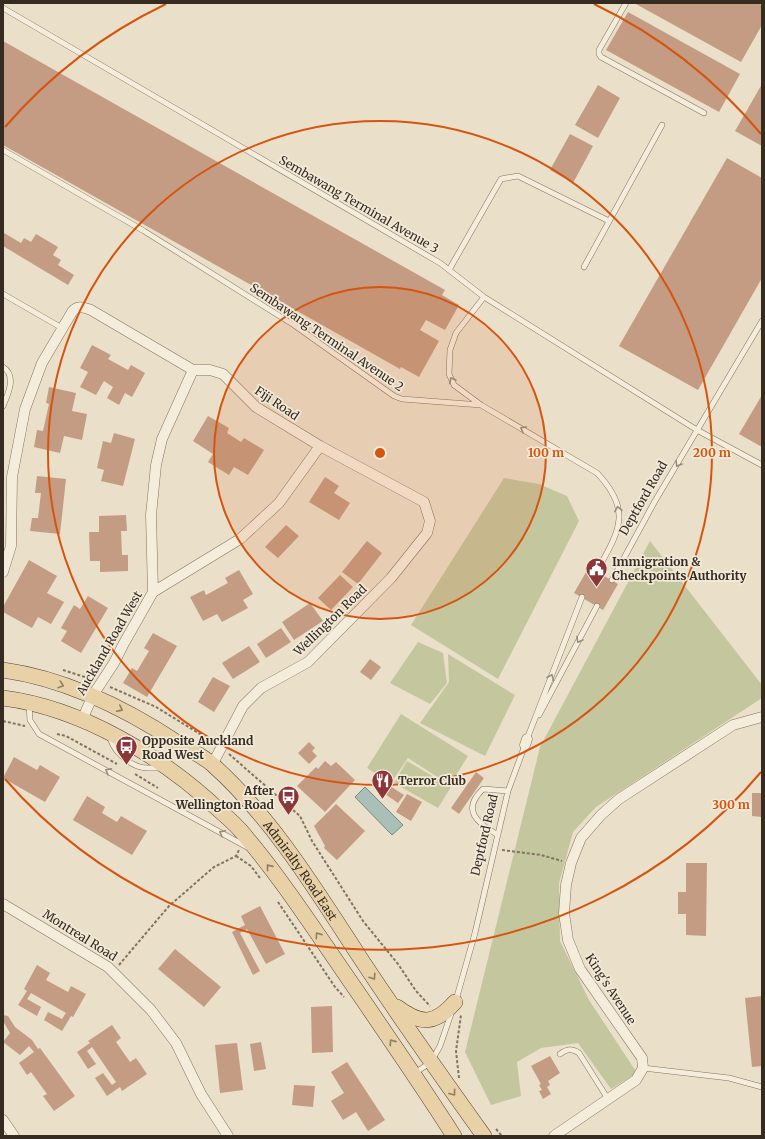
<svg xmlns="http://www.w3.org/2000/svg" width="765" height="1139" viewBox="0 0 765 1139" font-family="Merriweather,serif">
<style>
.green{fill:#c4c79e}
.water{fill:#a9bfb8;stroke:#718c84}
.building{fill:#c49c83}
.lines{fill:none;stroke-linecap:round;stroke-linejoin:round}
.lane-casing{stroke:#847260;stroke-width:6}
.street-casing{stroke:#847260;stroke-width:11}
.primary-casing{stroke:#534133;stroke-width:16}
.path{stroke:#847260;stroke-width:2;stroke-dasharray:3 2;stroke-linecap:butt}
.lane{stroke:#f5eddc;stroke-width:5}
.street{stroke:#f5eddc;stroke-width:10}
.primary{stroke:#e8d1a6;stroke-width:15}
.oneway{stroke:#968c7e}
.oneway2{stroke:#8f7e64}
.ring{fill:none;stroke:#d6540e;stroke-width:2}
.labels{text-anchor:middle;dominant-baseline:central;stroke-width:3.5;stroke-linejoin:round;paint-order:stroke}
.street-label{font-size:12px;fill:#362b21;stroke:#f2ead8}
.poi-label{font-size:12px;font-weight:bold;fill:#362b21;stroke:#f2ead8;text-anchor:start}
.centre{fill:#d6540e;stroke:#f2ead8;stroke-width:2}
.ring-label{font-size:12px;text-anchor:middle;font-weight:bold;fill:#d6540e;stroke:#f2ead8;stroke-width:3.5;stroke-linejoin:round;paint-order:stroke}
</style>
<rect width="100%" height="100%" fill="#eadfc9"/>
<!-- green -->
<path class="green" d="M 504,478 L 539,484 L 567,496 L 579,521 L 498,679 L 411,625 Z
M 650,541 L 762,685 L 762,698 L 596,807 L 573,832 L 559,883 L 560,941 L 589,1000 L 637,1073 L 611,1089 L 578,1043 L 541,1048 L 517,1062 L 521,1096 L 491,1105 L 465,1052 L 540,747 Z
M 418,642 L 443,653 L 447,683 L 430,704 L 390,683 Z
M 448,654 L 515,695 L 485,756 L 420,723 L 449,682 Z
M 401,714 L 468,756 L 450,785 L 408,758 L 391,783 L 367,768 Z
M 407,761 L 451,787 L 438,808 L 394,783 Z"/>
<!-- water -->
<path class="water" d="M 365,787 L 403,825 L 392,835 L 355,797 Z"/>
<!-- building -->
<path class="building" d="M 634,3 L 758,3 L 762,5 L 762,25 L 741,62 Z
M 628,12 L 740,74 L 719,112 L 606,50 Z
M 3,41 L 445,290 L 442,295 L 459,305 L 445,330 L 426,320 L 420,330 L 439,341 L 419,377 L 401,367 L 400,369 L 3,145 Z
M 762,84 L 762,146 L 735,131 Z
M 598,85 L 620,98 L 598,138 L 575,125 Z
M 570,134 L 593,146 L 573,183 L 550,170 Z
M 727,158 L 762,178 L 762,278 L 698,390 L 619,346 Z
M 4,233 L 21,243 L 24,238 L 31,242 L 36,234 L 58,247 L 53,255 L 61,260 L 58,265 L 74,275 L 68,285 L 3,246 Z
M 92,345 L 111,355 L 108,359 L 128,370 L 131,365 L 145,373 L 132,397 L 125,393 L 119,405 L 107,398 L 113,387 L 104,381 L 96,395 L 80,387 L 88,372 L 80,368 Z
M 49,387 L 76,393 L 72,411 L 87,414 L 82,440 L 64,436 L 60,453 L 34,447 L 37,430 L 43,431 L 49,404 L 46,403 Z
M 762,395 L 762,447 L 739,434 Z
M 208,416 L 229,428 L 227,433 L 241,442 L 244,438 L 264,450 L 248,475 L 234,467 L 229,475 L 208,462 L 213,454 L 193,441 Z
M 114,433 L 135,439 L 123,486 L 101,481 L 104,470 L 97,468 L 103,441 L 111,443 Z
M 37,476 L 66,479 L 60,534 L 30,531 L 32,518 L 38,518 L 41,493 L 35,493 Z
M 325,477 L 339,486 L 334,493 L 350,503 L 339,520 L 309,502 Z
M 126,515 L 127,531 L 121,531 L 122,555 L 128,555 L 128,571 L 100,572 L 100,561 L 90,561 L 89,532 L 99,532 L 99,516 Z
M 286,525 L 299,536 L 278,558 L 265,547 Z
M 367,541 L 382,553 L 358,584 L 342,572 Z
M 29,560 L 57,576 L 47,593 L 64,602 L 51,624 L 38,617 L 32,628 L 3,612 L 3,607 Z
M 589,567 L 618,584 L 603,610 L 574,593 Z
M 239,570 L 253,594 L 243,600 L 248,608 L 222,622 L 217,614 L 203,621 L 190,597 L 204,590 L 206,595 L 228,583 L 225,578 Z
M 340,575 L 353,587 L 331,610 L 318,598 Z
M 88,596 L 108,608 L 81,653 L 61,641 L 67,631 L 61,628 L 74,605 L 80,609 Z
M 310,603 L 323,621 L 294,640 L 282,622 Z
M 281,628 L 291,642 L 266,658 L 257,644 Z
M 153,633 L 177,646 L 147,697 L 123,683 L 132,668 L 137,671 L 149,651 L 144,648 Z
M 249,646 L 260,662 L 233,679 L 222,663 Z
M 370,659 L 381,667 L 371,680 L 360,672 Z
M 213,677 L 230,686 L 214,712 L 198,702 Z
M 309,742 L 315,748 L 312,751 L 317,756 L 309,764 L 298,753 Z
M 14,757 L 37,770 L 40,765 L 60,777 L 45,802 L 3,778 Z
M 325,761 L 331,766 L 336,762 L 355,780 L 325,812 L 297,786 L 316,767 L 318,769 Z
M 476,772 L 484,778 L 459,814 L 451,808 Z
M 387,784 L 404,795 L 398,803 L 382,792 Z
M 752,793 L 762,793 L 762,817 L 752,816 Z
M 407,794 L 422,802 L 411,821 L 396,812 Z
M 87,796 L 105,807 L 102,813 L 117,822 L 121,816 L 147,831 L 132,855 L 73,820 Z
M 336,804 L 365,831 L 337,860 L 324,848 L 325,846 L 314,826 Z
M 686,863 L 707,863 L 706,936 L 686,935 L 686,914 L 678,914 L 678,892 L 686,892 Z
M 260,906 L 285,954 L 266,964 L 247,929 L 240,933 L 260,971 L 253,975 L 232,932 L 245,925 L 241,916 Z
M 175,949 L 221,987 L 204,1007 L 158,969 Z
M 37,965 L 50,973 L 46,980 L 68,992 L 71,986 L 86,994 L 73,1017 L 71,1016 L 62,1031 L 44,1020 L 48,1012 L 62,1019 L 66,1013 L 31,993 L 27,999 L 41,1007 L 37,1016 L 18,1005 L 27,991 L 24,989 Z
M 762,996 L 762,1066 L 752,1067 L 745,998 Z
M 332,1006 L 333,1052 L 312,1053 L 311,1007 Z
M 3,1015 L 8,1016 L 15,1027 L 32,1040 L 38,1049 L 40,1048 L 75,1096 L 54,1111 L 43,1096 L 47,1094 L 31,1072 L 27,1075 L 19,1063 L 34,1052 L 29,1046 L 20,1055 L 3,1042 L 10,1033 L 3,1021 Z
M 112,1025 L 121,1038 L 116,1042 L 130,1062 L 136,1058 L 147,1074 L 122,1091 L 120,1087 L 107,1096 L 95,1078 L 103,1073 L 112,1085 L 116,1082 L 92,1047 L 87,1051 L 96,1064 L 88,1069 L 77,1052 L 90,1043 L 88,1041 Z
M 261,1042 L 266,1069 L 254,1071 L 250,1044 Z
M 237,1043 L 243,1090 L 220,1093 L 215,1045 Z
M 550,1056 L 560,1073 L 548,1081 L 550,1085 L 547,1087 L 551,1094 L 543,1099 L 539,1091 L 542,1090 L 539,1085 L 541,1084 L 531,1066 Z
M 347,1062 L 385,1120 L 368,1131 L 356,1112 L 343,1120 L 331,1101 L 344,1093 L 331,1072 Z
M 294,1085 L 315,1086 L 313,1107 L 292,1105 Z"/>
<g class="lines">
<defs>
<path id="lane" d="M 626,3 L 599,50 L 599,54 L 601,57 L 704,113
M 3,8 L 440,263 L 484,297 L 697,430 L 762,465
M 3,150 L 144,231 L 294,325 L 394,396 L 402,399 L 481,405
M 584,267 L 662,125
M 449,270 L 501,179 L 518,176 L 609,221
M 3,294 L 62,328
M 484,297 L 456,333 L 450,350 L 449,374 L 454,385 L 481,405 L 597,473 C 633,511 619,531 597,571
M 3,367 C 17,376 8,394 3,406
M 612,580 L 655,501 L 762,321
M 29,705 L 30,720 L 39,734 L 249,848
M 539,715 L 597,606
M 110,737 C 113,750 125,761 137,766 C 144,769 153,768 160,768
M 527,739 L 582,597
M 498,835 C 477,823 461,810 483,789 L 508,791
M 456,1000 L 475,933 L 508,791 L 525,745
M 560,1054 C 567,1049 572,1048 579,1053 L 608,1099
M 643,1068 L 729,1078 L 762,1087
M 415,1073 L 431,1062 L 440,1046 L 452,1011"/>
<path id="street" d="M 3,572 L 11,546 L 12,477 L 25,409 L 42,363 L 72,312 C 77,305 83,307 91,310 L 193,370 L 210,370 L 223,374 L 256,407 L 320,446 L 424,502 L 430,521 L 427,533 L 391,578 L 308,662 L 261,688 L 243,706 L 212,765
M 153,592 L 240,539 L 279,503 L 320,446
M 82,720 L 93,695 L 114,663 L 123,645 L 153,592 L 151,515 L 156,465 L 162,439 L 193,370
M 525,745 L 527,739
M 3,904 L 108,967 L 151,1010 L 176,1043 L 201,1094 L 228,1136
M 3,1120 L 14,1136
M 554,1136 L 636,1080 L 643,1068 L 642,1058 L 580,969 L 568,940 L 564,913 L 566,885 L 571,863 L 581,838 L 601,815 L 619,799 L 733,725 L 762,717"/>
<g id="primary">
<path id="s1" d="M 3,670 C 67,679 125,708 178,743 C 190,750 203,756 213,765 C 272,818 316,890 359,956 C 399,1017 441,1076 484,1136"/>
<path d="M 3,698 C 82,708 163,757 220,811 C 227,817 235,824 241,831 C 277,873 308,920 339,965 C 378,1022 417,1078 454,1136"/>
<path d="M 397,1007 C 421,1025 435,1025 455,1002"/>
</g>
</defs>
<!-- lane casing -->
<use href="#lane" class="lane-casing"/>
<!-- street casing -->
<use href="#street" class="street-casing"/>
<!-- primary casing -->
<use href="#primary" class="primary-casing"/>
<!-- path -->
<path class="path" d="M 63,670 L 91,679
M 110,687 L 156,707 L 213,742
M 3,721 L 25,726
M 57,734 L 66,736 L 117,764
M 229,754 L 300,816 L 312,841 L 363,921 L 398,964 L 416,991 L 430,1006
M 135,774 L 158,788
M 502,850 L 541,855 L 562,861
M 236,856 L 251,866 L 260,878
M 278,902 L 335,987 L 344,997
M 119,965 L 169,906 L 214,867 L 236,856 L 239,850
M 459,1078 L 456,1051 L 461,1015
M 496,1129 L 502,1136"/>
<!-- lane -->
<use href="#lane" class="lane"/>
<!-- street -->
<use href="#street" class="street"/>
<!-- primary -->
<use href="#primary" class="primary"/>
</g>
<!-- one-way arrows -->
<defs><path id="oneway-chevron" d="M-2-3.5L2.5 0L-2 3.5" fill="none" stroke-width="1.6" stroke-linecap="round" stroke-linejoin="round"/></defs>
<g class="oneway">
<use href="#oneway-chevron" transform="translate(452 380) rotate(-117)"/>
<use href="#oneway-chevron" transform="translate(523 429) rotate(-150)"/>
<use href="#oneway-chevron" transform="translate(678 464) rotate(121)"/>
<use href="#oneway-chevron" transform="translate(618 509) rotate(-100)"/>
<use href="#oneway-chevron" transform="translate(579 640) rotate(118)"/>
<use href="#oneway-chevron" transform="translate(551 677) rotate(-68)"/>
<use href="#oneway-chevron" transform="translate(108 771) rotate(-151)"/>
<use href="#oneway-chevron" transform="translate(222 833) rotate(-152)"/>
</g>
<g class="oneway2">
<use href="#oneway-chevron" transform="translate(61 685) rotate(19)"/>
<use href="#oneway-chevron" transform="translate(120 709) rotate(27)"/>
<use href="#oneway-chevron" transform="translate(269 867) rotate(-129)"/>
<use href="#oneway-chevron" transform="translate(318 935) rotate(-125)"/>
<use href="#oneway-chevron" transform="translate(373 977) rotate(56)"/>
<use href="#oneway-chevron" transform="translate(392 1042) rotate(-125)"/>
<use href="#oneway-chevron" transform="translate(453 1093) rotate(54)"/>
</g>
<!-- distance rings -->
<circle cx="380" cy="453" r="166" fill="#d6540e" fill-opacity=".12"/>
<g class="ring">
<circle cx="380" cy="453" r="166"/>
<circle cx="380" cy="453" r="332"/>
<path d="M761 772A497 497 0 0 1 5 779M5 127A497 497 0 0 1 166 4M594 4A497 497 0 0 1 761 134"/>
</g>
<!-- icons -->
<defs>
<symbol id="civic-pin" viewBox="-11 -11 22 30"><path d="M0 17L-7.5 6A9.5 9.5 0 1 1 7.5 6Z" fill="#8c363a" stroke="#f2ead8"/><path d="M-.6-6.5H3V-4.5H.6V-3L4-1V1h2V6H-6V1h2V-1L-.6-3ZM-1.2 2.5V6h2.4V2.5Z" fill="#fff"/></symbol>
<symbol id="bus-pin" viewBox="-11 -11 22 30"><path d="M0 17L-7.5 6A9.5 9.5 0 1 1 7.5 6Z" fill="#8c363a" stroke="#f2ead8"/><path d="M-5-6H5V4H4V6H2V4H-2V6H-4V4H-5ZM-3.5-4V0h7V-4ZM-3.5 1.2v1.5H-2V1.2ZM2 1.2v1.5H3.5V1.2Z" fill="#fff"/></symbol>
<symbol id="restaurant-pin" viewBox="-11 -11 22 30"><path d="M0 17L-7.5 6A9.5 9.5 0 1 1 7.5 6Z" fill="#8c363a" stroke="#f2ead8"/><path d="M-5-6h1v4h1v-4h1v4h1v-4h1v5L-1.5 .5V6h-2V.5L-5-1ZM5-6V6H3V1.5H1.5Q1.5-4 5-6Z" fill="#fff"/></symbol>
</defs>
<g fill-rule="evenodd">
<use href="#civic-pin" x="584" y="556" width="25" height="34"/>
<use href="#bus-pin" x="114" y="734" width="25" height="34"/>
<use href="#restaurant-pin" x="370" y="768" width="25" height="34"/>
<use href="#bus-pin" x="276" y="784" width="25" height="34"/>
</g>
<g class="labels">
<!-- street labels -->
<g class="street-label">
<text transform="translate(359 204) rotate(30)">Sembawang Terminal Avenue 3</text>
<text transform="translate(327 337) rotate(34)">Sembawang Terminal Avenue 2</text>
<text transform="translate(277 403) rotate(34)">Fiji Road</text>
<text transform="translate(643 498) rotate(-60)">Deptford Road</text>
<text transform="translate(330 620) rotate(-44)">Wellington Road</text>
<text transform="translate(109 643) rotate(-60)">Auckland Road West</text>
<text transform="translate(484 835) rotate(-77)">Deptford Road</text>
<text stroke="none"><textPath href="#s1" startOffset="370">Admiralty Road East</textPath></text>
<text transform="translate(80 935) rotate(32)">Montreal Road</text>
<text transform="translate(611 989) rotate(57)">King's Avenue</text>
</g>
<!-- poi labels -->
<g class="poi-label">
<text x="612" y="561">Immigration &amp;<tspan x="612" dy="14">Checkpoints Authority</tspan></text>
<text x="142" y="740">Opposite Auckland<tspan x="142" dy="14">Road West</tspan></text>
<text x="398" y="780">Terror Club</text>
<text x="274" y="790" text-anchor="end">After<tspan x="274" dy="14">Wellington Road</tspan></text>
</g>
</g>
<circle cx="380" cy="453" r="6" class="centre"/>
<g class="ring-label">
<text x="546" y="457">100 m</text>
<text x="712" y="457">200 m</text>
<text x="731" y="809">300 m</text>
</g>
<!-- border -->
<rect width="765" height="1139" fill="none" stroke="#362b21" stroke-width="8"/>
</svg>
